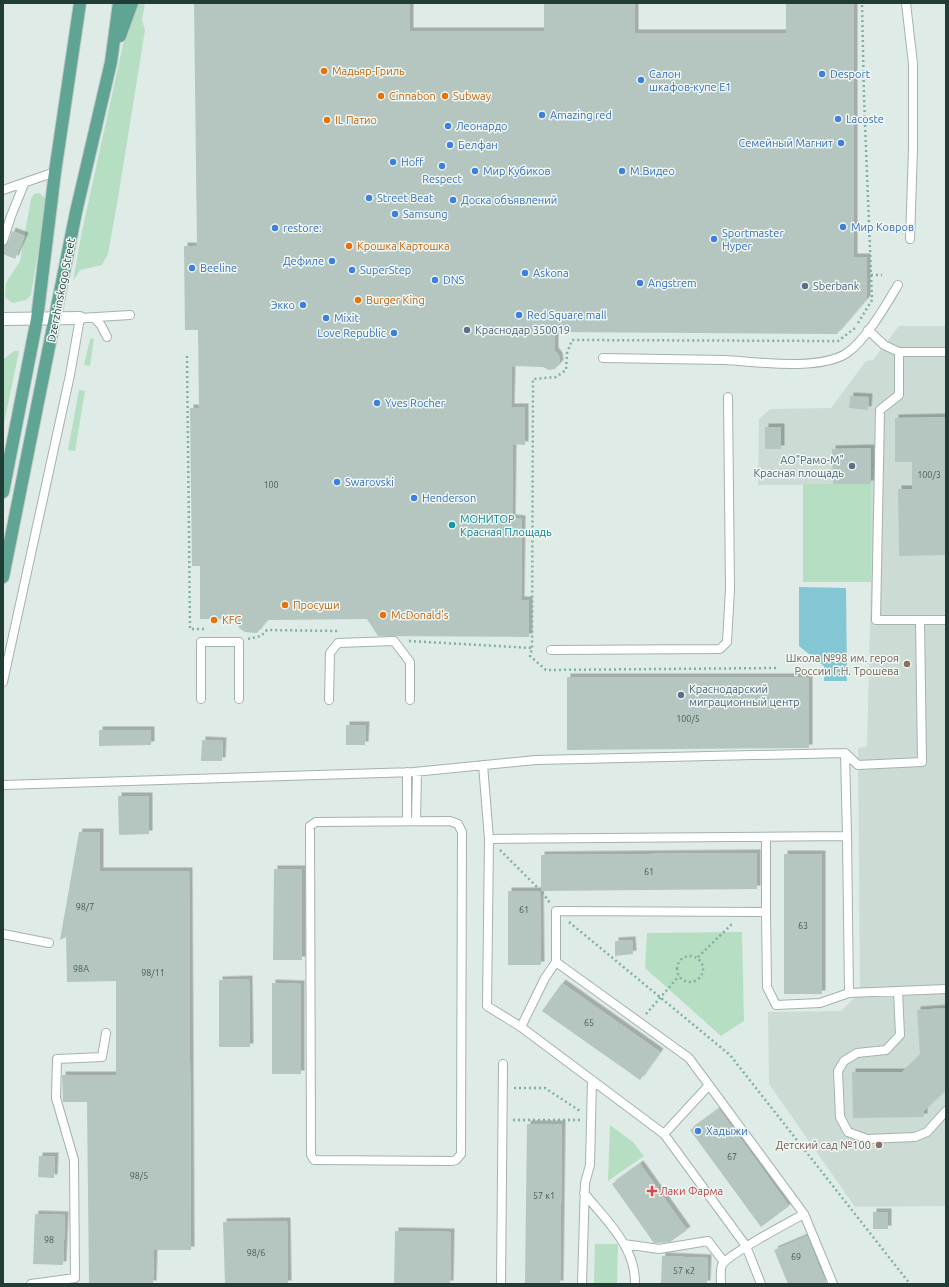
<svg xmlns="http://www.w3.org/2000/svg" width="949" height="1287" viewBox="0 0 949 1287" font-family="Ubuntu,sans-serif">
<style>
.built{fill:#cddbd5}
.green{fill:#b6dec2}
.water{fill:#83c6d4}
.building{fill:#b4c6bf;filter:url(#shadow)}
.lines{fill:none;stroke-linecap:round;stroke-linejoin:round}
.service-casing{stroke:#a2b3ad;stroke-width:10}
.minor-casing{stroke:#a2b3ad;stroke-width:14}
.primary-casing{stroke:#c0c8c6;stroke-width:14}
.path{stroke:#7db1a2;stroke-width:2.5;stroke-dasharray:2 3;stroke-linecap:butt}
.service{stroke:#fff;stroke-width:8}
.minor{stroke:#fff;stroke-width:12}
.primary{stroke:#60a494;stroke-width:12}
.food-dot{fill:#e8710a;stroke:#eff8f4;stroke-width:1.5}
.shop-dot{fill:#3f7fe0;stroke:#eff8f4;stroke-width:1.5}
.service-dot{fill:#5c6f8a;stroke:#eff8f4;stroke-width:1.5}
.culture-dot{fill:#0f9aa8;stroke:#eff8f4;stroke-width:1.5}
.education-dot{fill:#8d6e63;stroke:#eff8f4;stroke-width:1.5}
.health-dot{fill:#e0444e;stroke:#eff8f4;stroke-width:1.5}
.labels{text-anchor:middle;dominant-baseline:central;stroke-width:3;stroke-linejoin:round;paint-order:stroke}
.number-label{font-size:9px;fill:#445e58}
.food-label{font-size:11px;fill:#c56008;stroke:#eff8f4;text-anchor:start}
.shop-label{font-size:11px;fill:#366cbe;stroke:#eff8f4;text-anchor:start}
.service-label{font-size:11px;fill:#4e5e75;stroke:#eff8f4;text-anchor:start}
.street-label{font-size:11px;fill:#1f3c35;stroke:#eff8f4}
.culture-label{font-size:11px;fill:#0d838f;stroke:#eff8f4;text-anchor:start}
.education-label{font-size:11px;fill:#785e54;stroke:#eff8f4;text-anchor:end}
.health-label{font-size:11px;fill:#be3a42;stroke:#eff8f4;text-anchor:start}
</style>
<defs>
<filter id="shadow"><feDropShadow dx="3.5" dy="-3.5" stdDeviation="0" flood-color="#0004"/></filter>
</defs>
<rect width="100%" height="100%" fill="#dfebe6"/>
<!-- built -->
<path class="built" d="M 899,326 L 946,326 L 946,1206 L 855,1207 L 769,1084 L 768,1012 L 841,1011 L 860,992 L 858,748 L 867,747 L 871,582 L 871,484 L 758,485 L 759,419 L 770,409 L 831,408 L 866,361 L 873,360 Z"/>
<!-- green -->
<path class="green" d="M 136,3 L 145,3 L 142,20 L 145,30 L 118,198 L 108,254 L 102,265 L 80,270 L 73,281 L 82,231 L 128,22 Z
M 39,193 L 45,198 L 46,204 L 31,295 L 26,300 L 12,303 L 5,297 L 6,283 L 20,261 L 31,199 L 34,194 Z
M 94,338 L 90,366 L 84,365 L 90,339 Z
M 14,351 L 19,351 L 3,428 L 3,363 L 4,359 Z
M 79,390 L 85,391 L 75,451 L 68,450 Z
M 803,484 L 871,484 L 871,582 L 803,582 Z
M 742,932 L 744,1021 L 721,1036 L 645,968 L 647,933 Z
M 610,1125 L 633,1142 L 644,1156 L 608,1181 Z
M 595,1244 L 618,1244 L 617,1284 L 594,1284 Z"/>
<!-- water -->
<path class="water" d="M 799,587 L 846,588 L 847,681 L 824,681 L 824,666 L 799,646 Z"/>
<!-- building -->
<path class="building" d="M 194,3 L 410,3 L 410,31 L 544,31 L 544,3 L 635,3 L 635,33 L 786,33 L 786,3 L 854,3 L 854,257 L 867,257 L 867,299 L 837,334 L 555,332 L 555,351 L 559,356 L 560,363 L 555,369 L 549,370 L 543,367 L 512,366 L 511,407 L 525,407 L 525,445 L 513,444 L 512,518 L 522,519 L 521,600 L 529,600 L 529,637 L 378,636 L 367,619 L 267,620 L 257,633 L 245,632 L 239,628 L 237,619 L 200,619 L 200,566 L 192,566 L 190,408 L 199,408 L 198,330 L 185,330 L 184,246 L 197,246 Z
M 12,231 L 25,236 L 15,259 L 3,254 L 3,246 L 8,243 Z
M 850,396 L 869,397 L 868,410 L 849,408 Z
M 946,417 L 946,555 L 899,556 L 898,489 L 912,489 L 912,462 L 895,462 L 895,418 Z
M 765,427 L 781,427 L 781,449 L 765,449 Z
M 871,448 L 871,484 L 833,484 L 832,449 Z
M 567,677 L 809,677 L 809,748 L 567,750 Z
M 346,725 L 366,725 L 365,745 L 346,745 Z
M 99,730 L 151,730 L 151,745 L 99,746 Z
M 202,740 L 223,741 L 222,761 L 201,761 Z
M 118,796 L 149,796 L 149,834 L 119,835 Z
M 79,832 L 100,832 L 100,871 L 189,871 L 191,1250 L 154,1250 L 153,1284 L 89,1284 L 87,1102 L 63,1102 L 62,1075 L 116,1075 L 116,981 L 67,982 L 66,937 L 60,940 Z
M 757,853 L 757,889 L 541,891 L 541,855 Z
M 784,854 L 822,854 L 822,994 L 784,994 Z
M 274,869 L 302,869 L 302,960 L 273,960 Z
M 508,891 L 540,891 L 541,965 L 508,965 Z
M 632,940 L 633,954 L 615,956 L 615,941 Z
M 249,979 L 250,1047 L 219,1047 L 219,980 Z
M 272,983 L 301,984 L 301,1074 L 272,1074 Z
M 562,983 L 660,1052 L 640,1080 L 542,1011 Z
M 946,1008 L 946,1090 L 924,1111 L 924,1117 L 853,1118 L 852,1072 L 902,1072 L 920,1055 L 917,1010 Z
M 719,1109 L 789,1206 L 761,1227 L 690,1130 Z
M 527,1124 L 562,1124 L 560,1284 L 525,1284 Z
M 39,1156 L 55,1156 L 54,1178 L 38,1177 Z
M 640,1164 L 687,1230 L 670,1242 L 654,1243 L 612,1184 Z
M 873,1212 L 888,1212 L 888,1229 L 873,1229 Z
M 35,1214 L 65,1215 L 63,1265 L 33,1264 Z
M 287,1221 L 288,1284 L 225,1284 L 223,1222 Z
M 395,1231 L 451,1232 L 450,1284 L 394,1284 Z
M 807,1236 L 818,1264 L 827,1284 L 788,1284 L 774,1250 Z
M 662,1256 L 708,1258 L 707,1284 L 661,1284 Z"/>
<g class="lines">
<defs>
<path id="service" d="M 906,3 L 913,64 L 913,149 L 910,239
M 3,190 L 55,172
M 3,241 L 11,216 L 24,184
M 94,318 L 101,325 L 107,337
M 899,352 L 946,352
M 603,358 C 644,359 684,359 725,360 C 757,362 820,371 847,353 C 866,340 886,305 898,285
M 920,620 L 946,620
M 551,650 L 720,649 L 727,642 L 730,589 L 728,397
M 3,682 L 70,375 L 80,318 L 130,315
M 201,699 L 201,642 L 239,642 L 239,699
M 329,700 L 330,653 L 338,643 L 394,641 L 410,662 L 410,700
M 845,753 L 847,836 L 849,993
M 483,765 L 489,839 L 487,1006 L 521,1027 L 664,1134 L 746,1246 L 761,1284
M 3,785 L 414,772 L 536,760 L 845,753 L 858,765 L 922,762 L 920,620 L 876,620 L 880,410 L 899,395 L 899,352 L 884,345 L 868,330
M 407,821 L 407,772
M 416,821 L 417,772
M 450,821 L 458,824 L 462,832 L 461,1154 L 456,1160 L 452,1161 L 314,1160 L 311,1155 L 310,826 L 316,822 Z
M 766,837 L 766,912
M 489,839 L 847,836
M 3,934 L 49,943
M 898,991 L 900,1035 L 886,1050 L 857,1053 L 844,1061 L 838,1071 L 840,1117 L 848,1132 L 867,1139 L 915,1137 L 927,1132 L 946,1111
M 521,1027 L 545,978 L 556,962
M 664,1134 L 709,1085
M 584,1193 C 606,1220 636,1247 635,1284
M 624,1244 L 659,1249 L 708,1241 L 724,1262
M 31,1284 L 75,1278 L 74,1160 L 56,1098 L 57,1059 L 102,1057 L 106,1033
M 501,1284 L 503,1064
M 582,1284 L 585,1183 L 590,1165 L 592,1080
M 721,1284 C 721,1279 720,1270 722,1265 C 727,1255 791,1221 804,1214
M 833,1284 L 804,1214 L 689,1058 L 556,962 L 556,911 L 766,912 L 767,987 L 776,1005 L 820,1003 L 849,993 L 946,989"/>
<path id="minor" d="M 3,319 L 80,318"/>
<path id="primary" d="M 120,36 L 132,3
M 3,492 L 37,319 L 55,172 L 80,3
M 3,577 L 76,212 L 111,62 L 119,3"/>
</defs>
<!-- service casing -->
<use href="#service" class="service-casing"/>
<!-- minor casing -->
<use href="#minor" class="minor-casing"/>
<!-- primary casing -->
<use href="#primary" class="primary-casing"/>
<!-- path -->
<path class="path" d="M 871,275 L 882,275
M 858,323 L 872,300 L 864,97 L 862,3
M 187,356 L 190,629 L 204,629
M 248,639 L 261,636 L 267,630 L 337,631
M 409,641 L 532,648
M 776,668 L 546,670 L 530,656 L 532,648 L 533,379 L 556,377 L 566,370 L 567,353 L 572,340 L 838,341 L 855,328
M 500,850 L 542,892 L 550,903
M 569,922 L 730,1055 L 910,1284
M677 969a13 13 0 1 1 26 0a13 13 0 1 1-26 0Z
M 698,957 L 733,923
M 646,1014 L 679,976
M 514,1088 L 545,1088 L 580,1111
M 513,1120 L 580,1120"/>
<!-- service -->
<use href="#service" class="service"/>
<!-- minor -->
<use href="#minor" class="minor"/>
<!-- primary -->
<use href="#primary" class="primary"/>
</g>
<!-- markers -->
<g class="food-dot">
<circle cx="324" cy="71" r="4"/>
<circle cx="381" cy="96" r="4"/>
<circle cx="445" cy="96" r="4"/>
<circle cx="327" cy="120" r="4"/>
<circle cx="349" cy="246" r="4"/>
<circle cx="358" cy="300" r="4"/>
<circle cx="285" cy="605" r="4"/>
<circle cx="383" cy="615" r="4"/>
<circle cx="214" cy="620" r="4"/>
</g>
<g class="shop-dot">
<circle cx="822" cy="74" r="4"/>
<circle cx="641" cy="80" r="4"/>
<circle cx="542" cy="115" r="4"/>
<circle cx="838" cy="119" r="4"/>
<circle cx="448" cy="126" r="4"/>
<circle cx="841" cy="143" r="4"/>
<circle cx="450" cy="145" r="4"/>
<circle cx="393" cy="162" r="4"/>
<circle cx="442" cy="166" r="4"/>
<circle cx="475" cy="171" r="4"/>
<circle cx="622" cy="171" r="4"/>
<circle cx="369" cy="198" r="4"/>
<circle cx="453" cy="200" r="4"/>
<circle cx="395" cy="214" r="4"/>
<circle cx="843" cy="227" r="4"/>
<circle cx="275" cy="228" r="4"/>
<circle cx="714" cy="239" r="4"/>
<circle cx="332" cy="261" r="4"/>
<circle cx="192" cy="268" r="4"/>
<circle cx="352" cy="270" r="4"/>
<circle cx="525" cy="273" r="4"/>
<circle cx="435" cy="280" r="4"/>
<circle cx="640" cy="283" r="4"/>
<circle cx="303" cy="305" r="4"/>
<circle cx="519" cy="315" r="4"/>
<circle cx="326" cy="318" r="4"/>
<circle cx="394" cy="333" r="4"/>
<circle cx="377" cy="403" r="4"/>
<circle cx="337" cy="482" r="4"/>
<circle cx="414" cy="498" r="4"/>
<circle cx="698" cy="1131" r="4"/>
</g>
<g class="service-dot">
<circle cx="805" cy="286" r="4"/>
<circle cx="467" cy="330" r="4"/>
<circle cx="852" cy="466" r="4"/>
<circle cx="681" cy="695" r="4"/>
</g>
<circle class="culture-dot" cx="452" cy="525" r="4"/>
<g class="education-dot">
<circle cx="907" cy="664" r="4"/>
<circle cx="879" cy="1145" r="4"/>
</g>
<path class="health-dot" d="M650 1185h4v4h4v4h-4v4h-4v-4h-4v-4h4z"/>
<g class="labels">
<!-- number labels -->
<g class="number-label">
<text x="929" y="475">100/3</text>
<text x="271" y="485">100</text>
<text x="688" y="719">100/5</text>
<text x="649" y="872">61</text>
<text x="85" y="907">98/7</text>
<text x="524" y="910">61</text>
<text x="803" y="926">63</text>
<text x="81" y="969">98А</text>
<text x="153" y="973">98/11</text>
<text x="589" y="1023">65</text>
<text x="732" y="1157">67</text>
<text x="139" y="1176">98/5</text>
<text x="544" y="1196">57 к1</text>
<text x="49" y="1240">98</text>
<text x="256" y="1253">98/6</text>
<text x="796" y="1257">69</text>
<text x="684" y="1271">57 к2</text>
</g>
<!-- food labels -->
<g class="food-label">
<text x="332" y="71">Мадьяр-Гриль</text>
<text x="389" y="96">Cinnabon</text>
<text x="453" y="96">Subway</text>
<text x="335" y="120">IL Патио</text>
<text x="357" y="246">Крошка Картошка</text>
<text x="366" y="300">Burger King</text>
<text x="293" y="605">Просуши</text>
<text x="391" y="615">McDonald's</text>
<text x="222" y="620">KFC</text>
</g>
<!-- shop labels -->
<g class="shop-label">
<text x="649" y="74">Салон<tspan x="649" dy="13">шкафов-купе Е1</tspan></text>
<text x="830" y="74">Desport</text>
<text x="550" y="115">Amazing red</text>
<text x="846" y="119">Lacoste</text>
<text x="456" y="126">Леонардо</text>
<text x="833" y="143" text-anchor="end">Семейный Магнит</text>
<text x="458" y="145">Белфан</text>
<text x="401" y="162">Hoff</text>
<text x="483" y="171">Мир Кубиков</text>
<text x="630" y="171">М.Видео</text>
<text x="442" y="179" text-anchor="middle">Respect</text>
<text x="377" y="198">Street Beat</text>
<text x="461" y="200">Доска объявлений</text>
<text x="403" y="214">Samsung</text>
<text x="851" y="227">Мир Ковров</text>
<text x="283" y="228">restore:</text>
<text x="722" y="233">Sportmaster<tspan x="722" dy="13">Hyper</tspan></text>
<text x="324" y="261" text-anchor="end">Дефиле</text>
<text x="200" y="268">Beeline</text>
<text x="360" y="270">SuperStep</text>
<text x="533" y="273">Askona</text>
<text x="443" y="280">DNS</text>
<text x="648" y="283">Angstrem</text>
<text x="295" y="305" text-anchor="end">Экко</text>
<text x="527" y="315">Red Square mall</text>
<text x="334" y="318">Mixit</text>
<text x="386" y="333" text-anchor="end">Love Republic</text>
<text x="385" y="403">Yves Rocher</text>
<text x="345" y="482">Swarovski</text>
<text x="422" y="498">Henderson</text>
<text x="706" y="1131">Хадыжи</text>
</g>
<!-- service labels -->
<g class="service-label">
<text x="813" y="286">Sberbank</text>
<text x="475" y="330">Краснодар 350019</text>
<text x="844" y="460" text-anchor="end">АО"Рамо-М"<tspan x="844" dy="13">Красная площадь</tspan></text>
<text x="689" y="689">Краснодарский<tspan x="689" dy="13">миграционный центр</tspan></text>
</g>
<!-- street labels -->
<g class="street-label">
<text transform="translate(61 290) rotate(-79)">Dzerzhinskogo Street</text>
</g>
<!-- culture labels -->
<g class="culture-label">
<text x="460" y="519">МОНИТОР<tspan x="460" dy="13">Красная Площадь</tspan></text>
</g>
<!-- education labels -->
<g class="education-label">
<text x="899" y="658">Школа №98 им. героя<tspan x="899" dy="13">России Г.Н. Трошева</tspan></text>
<text x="871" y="1145">Детский сад №100</text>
</g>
<!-- health labels -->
<g class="health-label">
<text x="660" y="1191">Лаки Фарма</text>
</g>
</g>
<!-- border -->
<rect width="949" height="1287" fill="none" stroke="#1f3c35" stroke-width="8"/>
</svg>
